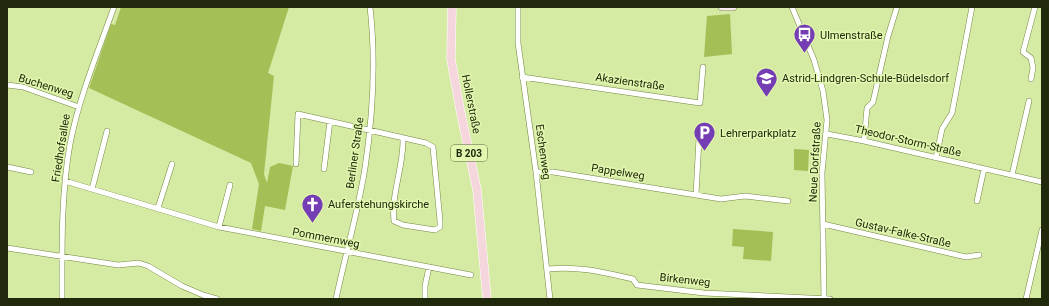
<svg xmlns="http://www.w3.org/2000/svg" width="1049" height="306" viewBox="0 0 1049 306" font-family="Roboto,sans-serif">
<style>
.green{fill:#a4bf56}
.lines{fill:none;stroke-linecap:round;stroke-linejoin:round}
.street-casing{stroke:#748742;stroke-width:6}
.secondary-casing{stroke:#748742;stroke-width:8}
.primary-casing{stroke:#fff;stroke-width:9}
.street{stroke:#fff;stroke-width:5}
.secondary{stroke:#faeaee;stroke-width:7}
.primary{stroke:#f6d6dd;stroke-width:8}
.labels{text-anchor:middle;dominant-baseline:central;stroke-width:3;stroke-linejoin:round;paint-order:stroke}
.shield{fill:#e2f7af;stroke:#5b673d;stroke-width:1}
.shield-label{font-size:10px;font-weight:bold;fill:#21290c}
.poi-label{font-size:11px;fill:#21290c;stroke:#e2f7af;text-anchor:start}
.street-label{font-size:11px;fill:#21290c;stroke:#e2f7af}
</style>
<rect width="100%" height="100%" fill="#d5eaa2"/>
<!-- green -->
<path class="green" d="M 121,7 L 289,7 L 268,73 L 274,76 L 264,174 L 267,183 L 270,167 L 279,163 L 293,166 L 285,210 L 265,206 L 261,231 L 252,229 L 259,184 L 251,163 L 89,88 L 111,24 L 115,25 Z
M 730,14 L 732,54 L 704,57 L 707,16 Z
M 794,149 L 809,150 L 808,171 L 794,170 Z
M 733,229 L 773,232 L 771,261 L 743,259 L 744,247 L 732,246 Z"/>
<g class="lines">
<defs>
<path id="street" d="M 518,7 L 518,43 L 536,172 L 550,299
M 792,7 L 814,60 L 823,91 L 827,120 L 822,173 L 824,299
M 522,77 L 700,103 L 703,67
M 1031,79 L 1033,68 L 1031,58 L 1023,52 L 1035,7
M 7,85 L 23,87 L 79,107
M 827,134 L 864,141 L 1042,182
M 864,141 L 867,108 L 873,102 L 888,36 L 897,7
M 936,158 L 942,129 L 952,113 L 972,7
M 296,164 L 298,114 L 426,143 L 433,147 L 440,221 L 440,227 L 435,230 L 403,225 L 394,221 C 391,193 404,166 403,138
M 7,167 L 31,172
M 324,169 L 330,121
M 536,172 L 553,172 L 721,199 L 745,196 L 788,201
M 1012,175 L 1029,101
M 65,181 L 219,227 L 471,275
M 92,189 L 107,131
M 696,195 L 699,138
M 977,201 L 984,169
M 158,208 L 172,164
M 823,224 L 966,257 L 979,255
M 219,227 L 230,185
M 7,248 L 118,265 L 139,263 L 148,266 L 182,286 L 203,295 L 217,299
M 548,269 C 580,266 602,272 633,279 L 637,285 L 704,293 L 830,299
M 62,299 C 62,247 61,195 70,144 C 79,97 98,52 114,7
M 336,299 C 345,256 358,212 365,168 C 373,115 376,60 370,7
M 425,299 L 425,286 L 429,267
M 1026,299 L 1042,230"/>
<path id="secondary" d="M 722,7 L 733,7"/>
<path id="primary" d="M 452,7 L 451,59 L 460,109 L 477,190 L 487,299"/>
</defs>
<!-- street casing -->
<use href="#street" class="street-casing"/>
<!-- secondary casing -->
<use href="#secondary" class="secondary-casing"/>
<!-- primary casing -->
<use href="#primary" class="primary-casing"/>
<!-- street -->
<use href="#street" class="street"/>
<!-- secondary -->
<use href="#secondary" class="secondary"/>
<!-- primary -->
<use href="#primary" class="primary"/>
</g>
<!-- icons -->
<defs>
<symbol id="bus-pin" viewBox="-11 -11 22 30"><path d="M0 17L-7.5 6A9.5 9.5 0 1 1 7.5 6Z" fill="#753db4" stroke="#e2f7af"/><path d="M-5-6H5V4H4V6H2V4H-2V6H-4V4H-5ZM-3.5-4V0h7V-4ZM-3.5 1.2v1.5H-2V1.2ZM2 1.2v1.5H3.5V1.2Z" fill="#fff"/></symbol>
<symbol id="school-pin" viewBox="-11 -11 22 30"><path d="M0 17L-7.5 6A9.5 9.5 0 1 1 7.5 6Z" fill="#753db4" stroke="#e2f7af"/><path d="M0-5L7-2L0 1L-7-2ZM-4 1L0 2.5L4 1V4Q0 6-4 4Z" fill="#fff"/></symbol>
<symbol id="parking-pin" viewBox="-11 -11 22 30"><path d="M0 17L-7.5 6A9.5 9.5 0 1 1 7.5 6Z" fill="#753db4" stroke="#e2f7af"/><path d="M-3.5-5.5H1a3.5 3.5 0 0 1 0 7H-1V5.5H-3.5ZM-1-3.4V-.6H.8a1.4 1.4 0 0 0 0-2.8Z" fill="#fff"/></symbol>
<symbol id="church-pin" viewBox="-11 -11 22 30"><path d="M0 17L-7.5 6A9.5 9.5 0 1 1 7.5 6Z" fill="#753db4" stroke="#e2f7af"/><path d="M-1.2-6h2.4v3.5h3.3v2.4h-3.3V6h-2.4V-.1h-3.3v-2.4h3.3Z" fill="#fff"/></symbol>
</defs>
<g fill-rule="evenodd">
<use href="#bus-pin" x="792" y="22" width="25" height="34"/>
<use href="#school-pin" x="754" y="66" width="25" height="34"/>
<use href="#parking-pin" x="692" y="120" width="25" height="34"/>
<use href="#church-pin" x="300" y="192" width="25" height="34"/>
</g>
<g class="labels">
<!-- shield labels -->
<rect class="shield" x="451" y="145" width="36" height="16" rx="3"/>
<g class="shield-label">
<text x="469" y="153">B 203</text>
</g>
<!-- poi labels -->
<g class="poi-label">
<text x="820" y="35">Ulmenstraße</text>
<text x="782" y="78">Astrid-Lindgren-Schule-Büdelsdorf</text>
<text x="720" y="133">Lehrerparkplatz</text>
<text x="328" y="204">Auferstehungskirche</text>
</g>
<!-- street labels -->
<g class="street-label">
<text transform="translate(630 82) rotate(8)">Akazienstraße</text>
<text transform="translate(46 86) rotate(17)">Buchenweg</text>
<text transform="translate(471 104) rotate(79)">Hollerstraße</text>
<text transform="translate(908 141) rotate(13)">Theodor-Storm-Straße</text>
<text transform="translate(61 148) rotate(-81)">Friedhofsallee</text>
<text transform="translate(543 152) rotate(82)">Eschenweg</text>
<text transform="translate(355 153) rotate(-82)">Berliner Straße</text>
<text transform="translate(815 162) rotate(-87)">Neue Dorfstraße</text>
<text transform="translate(618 172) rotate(9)">Pappelweg</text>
<text transform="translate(903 233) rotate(13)">Gustav-Falke-Straße</text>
<text transform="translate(326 238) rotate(11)">Pommernweg</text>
<text transform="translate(685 280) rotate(6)">Birkenweg</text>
</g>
</g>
<!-- border -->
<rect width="1049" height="306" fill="none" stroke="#21290c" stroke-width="16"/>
</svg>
